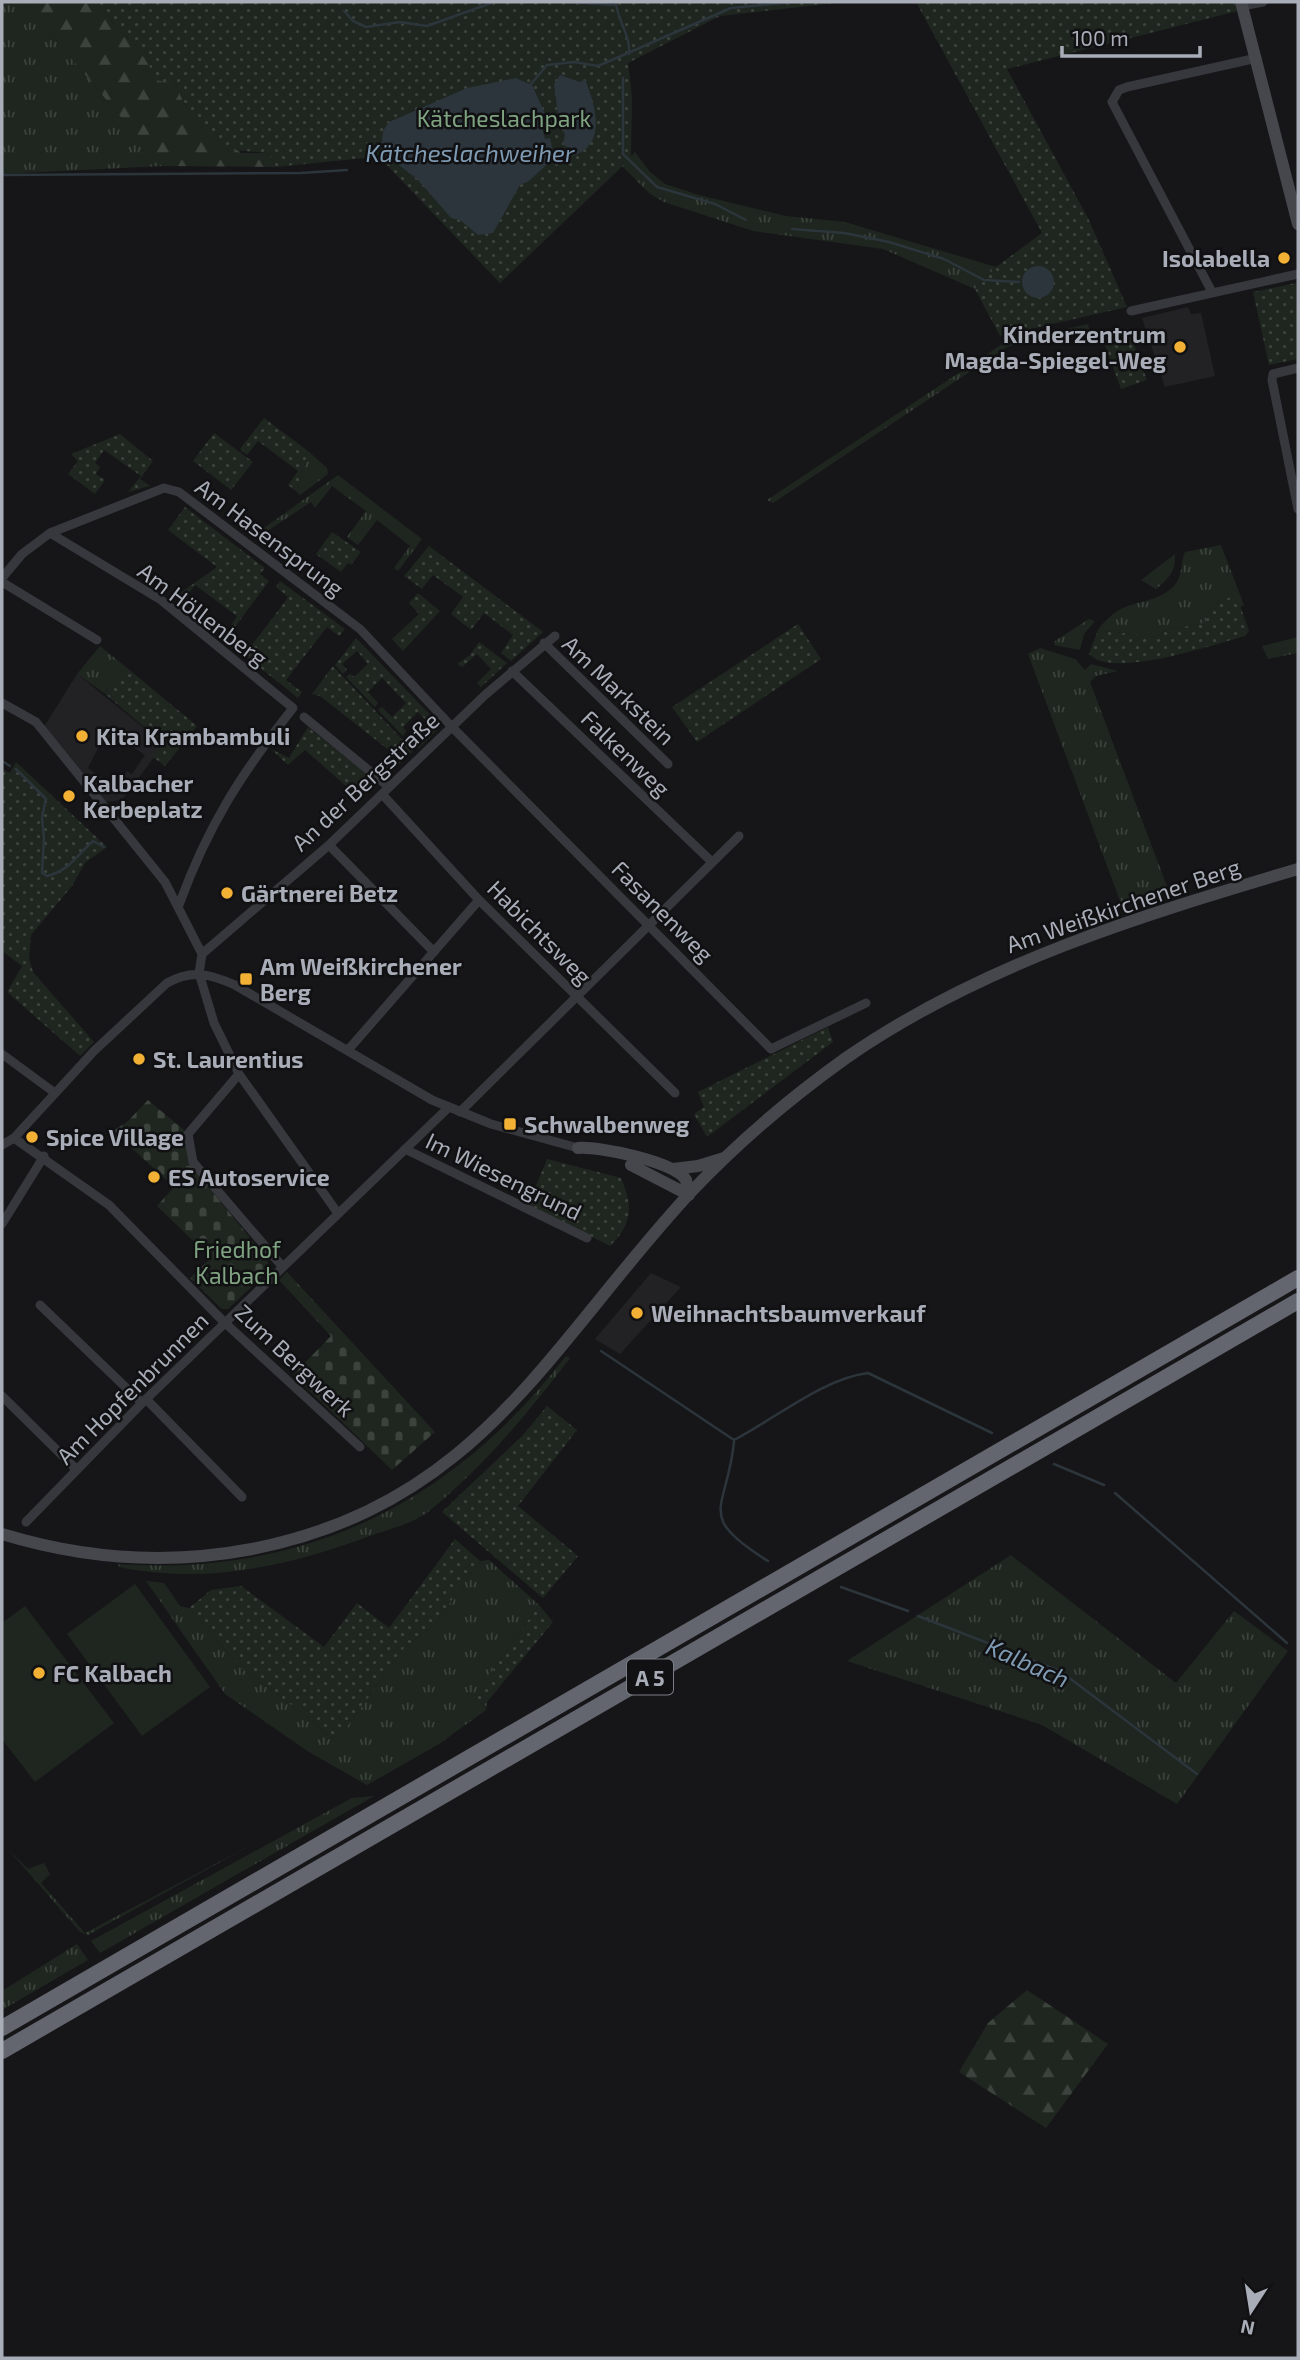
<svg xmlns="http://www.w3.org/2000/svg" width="1300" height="2360" viewBox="0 0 1300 2360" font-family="'Exo 2',sans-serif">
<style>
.built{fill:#222225;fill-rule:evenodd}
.grass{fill:url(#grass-tufts)}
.forest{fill:url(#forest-firs)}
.cemetery{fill:url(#cemetery-stones)}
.park{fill:url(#park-dots)}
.pitch{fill:#1e261f}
.water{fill:#2c353c}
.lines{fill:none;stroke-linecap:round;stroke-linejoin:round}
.stream{stroke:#2c353c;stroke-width:2.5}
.street{stroke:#37383d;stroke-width:9}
.secondary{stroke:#45474d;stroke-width:12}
.highway{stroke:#63666e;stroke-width:16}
.poi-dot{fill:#f2b134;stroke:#111113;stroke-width:2.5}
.labels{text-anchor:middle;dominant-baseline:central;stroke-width:5;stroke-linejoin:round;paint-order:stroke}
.shield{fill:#111113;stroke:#7b7e86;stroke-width:2}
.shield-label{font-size:21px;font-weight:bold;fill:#a8adb8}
.park-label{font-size:23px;fill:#7fa381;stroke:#111113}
.poi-label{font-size:23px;font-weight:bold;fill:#a8adb8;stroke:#111113;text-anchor:start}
.street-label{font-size:23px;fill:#a8adb8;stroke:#111113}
.water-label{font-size:24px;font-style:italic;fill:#7f9bb3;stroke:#111113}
</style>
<defs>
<pattern id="grass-tufts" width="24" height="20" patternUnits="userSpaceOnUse" patternTransform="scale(1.75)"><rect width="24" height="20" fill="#1e261f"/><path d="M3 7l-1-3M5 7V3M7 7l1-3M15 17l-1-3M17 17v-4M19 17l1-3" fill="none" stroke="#3c433d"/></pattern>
<pattern id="forest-firs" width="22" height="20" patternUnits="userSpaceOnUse" patternTransform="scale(1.75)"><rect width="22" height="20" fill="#1e261f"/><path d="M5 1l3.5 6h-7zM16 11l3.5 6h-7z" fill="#3c433d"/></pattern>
<pattern id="cemetery-stones" width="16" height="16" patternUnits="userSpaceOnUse" patternTransform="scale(1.75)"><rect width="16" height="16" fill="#1e261f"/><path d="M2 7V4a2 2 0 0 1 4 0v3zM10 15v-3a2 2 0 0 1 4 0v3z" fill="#3c433d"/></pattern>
<pattern id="park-dots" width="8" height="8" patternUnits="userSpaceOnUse" patternTransform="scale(1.75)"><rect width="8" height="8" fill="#1e261f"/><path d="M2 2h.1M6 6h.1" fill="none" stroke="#3c433d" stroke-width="1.8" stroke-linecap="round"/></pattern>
</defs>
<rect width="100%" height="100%" fill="#161618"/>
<!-- built -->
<path class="built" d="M 1188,307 L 1191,314 L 1201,313 L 1215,376 L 1165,387 L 1142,318 Z
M 77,674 L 164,744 L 122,800 L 105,802 L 44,727 ZM 114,734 L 145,755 L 132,774 L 127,771 L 122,777 L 115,773 L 108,782 L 88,768 L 103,738 L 108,741 Z
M 651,1273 L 681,1287 L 620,1354 L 595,1339 Z"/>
<!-- grass -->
<path class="grass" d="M 2,2 L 24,2 L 162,166 L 2,174 Z
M 635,152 L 650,172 L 665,184 L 699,195 L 786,216 L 845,222 L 996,267 L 975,289 L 883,249 L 753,231 L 664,202 L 650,194 L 622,166 Z
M 1088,324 L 1089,329 L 1007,347 L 773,503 L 767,500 L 1004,343 Z
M 308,451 L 327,468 L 328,474 L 300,495 L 297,492 Z
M 338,475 L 422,539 L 398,571 L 394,568 L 410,546 L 377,520 L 358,545 L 347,537 L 366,511 L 332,486 L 315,508 L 311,502 L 260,536 L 257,533 Z
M 1221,545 L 1244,605 L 1240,607 L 1233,597 L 1212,604 L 1205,623 L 1166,630 L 1156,637 L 1098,630 C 1125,594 1145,610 1172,588 C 1183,579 1180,564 1185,552 Z
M 1175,554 C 1176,571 1169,579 1156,589 L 1141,580 Z
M 1089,619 L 1095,621 L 1084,634 L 1080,650 L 1054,645 L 1055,641 Z
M 1298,637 L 1298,653 L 1268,659 L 1262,646 Z
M 100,646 L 126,667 L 104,693 L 77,674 Z
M 1040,648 L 1075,659 L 1085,670 L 1091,664 L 1118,671 L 1096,676 L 1090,682 L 1168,889 L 1122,906 L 1028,654 Z
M 566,1356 L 570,1358 C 529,1412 482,1468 429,1511 C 413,1524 389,1529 370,1536 C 289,1566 205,1585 119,1567 L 118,1564 C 304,1577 453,1503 566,1356 Z
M 1011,1555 L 1176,1683 L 1234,1611 L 1288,1651 L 1177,1804 L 1042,1725 L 847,1661 Z
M 489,1560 L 539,1605 L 475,1695 L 486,1710 L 439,1744 L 367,1785 L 309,1752 L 225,1694 L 146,1581 L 164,1583 L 180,1606 L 189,1608 L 240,1667 L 309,1718 L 336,1742 L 404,1648 L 433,1626 L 480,1561 Z
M 374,1796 L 100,1953 L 91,1941 L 352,1798 Z
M 251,1845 L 88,1935 L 80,1932 L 8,1849 L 28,1869 L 44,1863 L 50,1874 L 41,1883 L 85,1933 Z
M 77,1944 L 88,1960 L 2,2010 L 2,1991 Z"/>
<!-- forest -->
<path class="forest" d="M 24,2 L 97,2 L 119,30 L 135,44 L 159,80 L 174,83 L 188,110 L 241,153 L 268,153 L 276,167 L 162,166 Z
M 1027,1990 L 1108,2044 L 1046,2128 L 959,2072 L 988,2023 Z"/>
<!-- cemetery -->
<path class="cemetery" d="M 148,1100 L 184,1130 L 190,1164 L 268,1260 L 267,1272 L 228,1309 L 222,1309 L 190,1278 L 211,1258 L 157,1206 L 174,1187 L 113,1131 L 127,1122 Z
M 287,1272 L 435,1432 L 392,1470 L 293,1375 L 331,1336 L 279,1280 Z"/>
<!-- park -->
<path class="park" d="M 97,2 L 844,2 L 720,16 L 628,63 L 632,97 L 631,158 L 500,283 L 376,154 L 364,158 L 276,167 L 268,153 L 222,149 L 188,110 L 174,83 L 159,81 L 135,44 L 119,30 Z
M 916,2 L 1234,2 L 1238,11 L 1007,69 L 1089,220 L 1127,307 L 1000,336 L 975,289 L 996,267 L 1042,233 Z
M 1296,283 L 1298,359 L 1269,365 L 1253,292 Z
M 1128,328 L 1147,380 L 1121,389 L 1102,337 Z
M 264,418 L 308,451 L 297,492 L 288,485 L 298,471 L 258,441 L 247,455 L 240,449 Z
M 214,433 L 253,462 L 231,490 L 193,461 Z
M 120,434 L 153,461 L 140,479 L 150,486 L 128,492 L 141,476 L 104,450 L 95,463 L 100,467 L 96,474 L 105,480 L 95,494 L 68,474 L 78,461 L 71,454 Z
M 185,507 L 265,568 L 260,574 L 269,581 L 229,635 L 226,633 L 237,616 L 195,585 L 184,599 L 179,594 L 217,567 L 168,530 Z
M 332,532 L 361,552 L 351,565 L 348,563 L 341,572 L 316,554 Z
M 429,546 L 543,632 L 511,661 L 501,653 L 513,635 L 484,613 L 471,630 L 451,614 L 463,597 L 433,575 L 422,589 L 404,576 Z
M 280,581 L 345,629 L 339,636 L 327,627 L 286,680 L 302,692 L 298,698 L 232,645 L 235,640 L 248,650 L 284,603 L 288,597 L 276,587 Z
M 418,593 L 440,611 L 403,651 L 392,639 L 419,614 L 409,603 Z
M 1234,596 L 1238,600 L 1249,631 L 1245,636 C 1215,644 1112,680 1089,654 L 1098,630 L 1156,637 L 1166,630 L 1205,623 L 1212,604 Z
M 798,624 L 821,659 L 697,742 L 672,707 Z
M 356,638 L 441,726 L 419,748 L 416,742 L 432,726 L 418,712 L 403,727 L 406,731 L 403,736 L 378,710 L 382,707 L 392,717 L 406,703 L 382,678 L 368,692 L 378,703 L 375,707 L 346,677 L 350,674 L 354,677 L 368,664 L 357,651 L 342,664 L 347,670 L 343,674 L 335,665 Z
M 479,642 L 507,663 L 481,687 L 477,683 L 491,669 L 477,654 L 462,667 L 457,664 L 470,655 Z
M 333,666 L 413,751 L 390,773 L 385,769 L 395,755 L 320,696 L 312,694 Z
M 126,667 L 197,726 L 165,766 L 153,757 L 163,743 L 104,693 Z
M 308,727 L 369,776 L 354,793 L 305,750 L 288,765 L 271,749 L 289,758 Z
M 16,762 L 107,847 L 85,863 L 72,886 L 31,935 L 29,958 L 33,972 L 94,1042 L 80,1056 L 7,992 L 22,966 L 2,951 L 2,769 L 10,773 Z
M 828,1027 L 833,1042 L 707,1137 L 694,1114 L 704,1107 L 698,1092 Z
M 547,1159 L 621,1178 C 633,1206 633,1223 610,1246 L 528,1205 Z
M 547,1406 L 577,1430 L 518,1506 L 578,1556 L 543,1598 L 442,1512 L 523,1435 Z
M 455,1539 L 480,1561 L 433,1626 L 404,1648 L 336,1742 L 309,1718 L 240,1667 L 189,1608 L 211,1590 L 241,1586 L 324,1647 L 357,1603 L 389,1628 Z
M 539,1605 L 553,1622 L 487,1702 L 486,1710 L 475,1695 Z"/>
<!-- pitch -->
<path class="pitch" d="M 135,1584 L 210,1687 L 142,1736 L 67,1634 Z
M 25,1606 L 114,1723 L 35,1782 L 2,1739 L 2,1623 Z"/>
<!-- water -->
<path class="water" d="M 560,75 L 580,82 L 585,79 C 595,105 608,144 573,156 L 563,143 L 565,135 L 558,115 L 554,84 Z
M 516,78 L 532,85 L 547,118 L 540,120 L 545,139 L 550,138 L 554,158 L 529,181 L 520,185 L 493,233 L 478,235 L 460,220 L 451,218 L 418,180 L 385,154 L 389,151 L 387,148 L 381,150 L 383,131 L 389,122 L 467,88 Z
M1022 282a16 16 0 1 1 32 0a16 16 0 1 1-32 0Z"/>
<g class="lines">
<!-- stream -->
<path class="stream" d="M 566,2 L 615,5
M 616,2 C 617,21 631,35 629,54
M 344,11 L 353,21 L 366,27 L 400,22 L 427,26 L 494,2
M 623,78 L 623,154 L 657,187 L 715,204 L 746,220
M 531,84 L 547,65 L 574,62 L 598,66 L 731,8 L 794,2
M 2,175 L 301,173 L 347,170
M 792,229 L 844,233 L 889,242 L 944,259 L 984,280 L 1019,282
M 2,761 L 10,766
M 16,769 L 46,799 L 42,817 L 44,839 L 42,873 L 47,876 C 69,871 77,855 93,841 L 104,847
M 601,1351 L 734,1440 C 773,1420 824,1378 868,1373 L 992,1433
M 734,1442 C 727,1511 694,1515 768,1561
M 1054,1464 L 1104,1485
M 1115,1493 L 1287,1643
M 841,1587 L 908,1611
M 918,1616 L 1060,1671 L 1197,1774"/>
<!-- street -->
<path class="street" d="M 1242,6 L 1263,2
M 1212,292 L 1112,102 L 1119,90 L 1127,87 L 1257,58
M 1131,311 L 1298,274
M 1298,368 L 1273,374 L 1272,380 L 1298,509
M 50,533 L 161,600 L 293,708 C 241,774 208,825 179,905
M 2,578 L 22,554 L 50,533 L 164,488 L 179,492 L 360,629 L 452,727 L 771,1049 L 866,1003
M 2,582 L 97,640
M 544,643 L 668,764
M 512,671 L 712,862
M 2,703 L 36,722 L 165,882 L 202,954 L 199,973 L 214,1023 L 239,1074 L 337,1212
M 304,717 L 389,787
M 382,794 L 479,900 L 675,1093
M 329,845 L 434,952
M 202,954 L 329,845 L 485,695 L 555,636
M 348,1050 L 479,900
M 2,1054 L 55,1093
M 239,1074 L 188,1134 L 193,1162 L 282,1266
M 460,1112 L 739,836
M 14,1138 L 109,1205 L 224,1322 L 360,1447
M 2,1145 L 14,1138 L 94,1051 L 167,983 C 192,969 210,974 235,985 L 432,1100 L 491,1124 L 578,1148
M 405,1149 L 587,1238
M 2,1224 L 44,1156
M 40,1305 L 142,1403
M 2,1396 L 77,1470
M 146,1399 L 242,1497
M 26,1522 L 142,1403 L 449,1107"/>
<!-- secondary -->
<path class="secondary" d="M 1241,2 L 1298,224
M 578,1148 C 599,1146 676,1162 686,1180 L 689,1195
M 631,1165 L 689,1195
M 673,1169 L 698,1166 L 724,1158
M 2,1534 C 84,1559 168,1565 252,1549 C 479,1504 547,1348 689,1194 C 736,1144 790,1098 846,1058 C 983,963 1140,916 1298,869"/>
<!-- highway -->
<path class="highway" d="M 2,2028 L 1298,1278
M 2,2051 L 1298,1301"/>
</g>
<!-- markers -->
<g class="poi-dot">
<circle cx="1284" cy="258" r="7"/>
<circle cx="1180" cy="347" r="7"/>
<circle cx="82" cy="736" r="7"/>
<circle cx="69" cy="796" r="7"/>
<circle cx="227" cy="893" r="7"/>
<rect x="239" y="972" width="14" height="14" rx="3.5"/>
<circle cx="139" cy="1059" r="7"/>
<rect x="503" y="1117" width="14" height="14" rx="3.5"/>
<circle cx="32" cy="1137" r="7"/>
<circle cx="154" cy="1177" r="7"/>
<circle cx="637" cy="1313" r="7"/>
<circle cx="39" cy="1673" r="7"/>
</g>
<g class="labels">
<!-- shield labels -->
<rect class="shield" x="627" y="1659.5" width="46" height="35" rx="5"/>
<g class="shield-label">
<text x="650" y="1677">A 5</text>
</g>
<!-- park labels -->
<g class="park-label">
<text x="504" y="118">Kätcheslachpark</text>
<text x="237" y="1249">Friedhof<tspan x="237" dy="26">Kalbach</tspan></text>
</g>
<!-- poi labels -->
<g class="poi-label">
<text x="1270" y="258" text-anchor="end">Isolabella</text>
<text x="1166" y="334" text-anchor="end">Kinderzentrum<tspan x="1166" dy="26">Magda-Spiegel-Weg</tspan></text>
<text x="96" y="736">Kita Krambambuli</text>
<text x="83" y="783">Kalbacher<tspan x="83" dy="26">Kerbeplatz</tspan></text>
<text x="241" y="893">Gärtnerei Betz</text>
<text x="260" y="966">Am Weißkirchener<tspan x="260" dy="26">Berg</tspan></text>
<text x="153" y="1059">St. Laurentius</text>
<text x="524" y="1124">Schwalbenweg</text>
<text x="46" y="1137">Spice Village</text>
<text x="168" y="1177">ES Autoservice</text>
<text x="651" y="1313">Weihnachtsbaumverkauf</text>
<text x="53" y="1673">FC Kalbach</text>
</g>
<!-- street labels -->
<g class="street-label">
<text transform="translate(270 537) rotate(37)">Am Hasensprung</text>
<text transform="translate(203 614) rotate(37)">Am Höllenberg</text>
<text transform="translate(619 690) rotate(44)">Am Markstein</text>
<text transform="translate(626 753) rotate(44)">Falkenweg</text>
<text transform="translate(365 781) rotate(-43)">An der Bergstraße</text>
<text transform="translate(1123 905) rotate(-19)">Am Weißkirchener Berg</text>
<text transform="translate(663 911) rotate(45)">Fasanenweg</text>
<text transform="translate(540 932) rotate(45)">Habichtsweg</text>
<text transform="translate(504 1176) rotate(26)">Im Wiesengrund</text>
<text transform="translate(295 1360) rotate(43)">Zum Bergwerk</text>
<text transform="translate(132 1388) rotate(-45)">Am Hopfenbrunnen</text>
</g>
<!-- water labels -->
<g class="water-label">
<text x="470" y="152">Kätcheslachweiher</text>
<text transform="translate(1028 1662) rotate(24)">Kalbach</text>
</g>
</g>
<!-- border -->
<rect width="1300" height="2360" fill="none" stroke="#a8adb8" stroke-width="7"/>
<!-- north arrow -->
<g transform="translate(1251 2311) rotate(192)" stroke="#111113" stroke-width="5" paint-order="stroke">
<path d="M0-5L12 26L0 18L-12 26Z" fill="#a8adb8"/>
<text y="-10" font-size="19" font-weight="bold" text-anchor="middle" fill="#a8adb8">N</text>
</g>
<!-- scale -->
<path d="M1062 46v10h138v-10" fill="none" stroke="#a8adb8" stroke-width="3.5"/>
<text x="1072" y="46" font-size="21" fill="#a8adb8" stroke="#111113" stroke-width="5" paint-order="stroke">100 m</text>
</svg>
